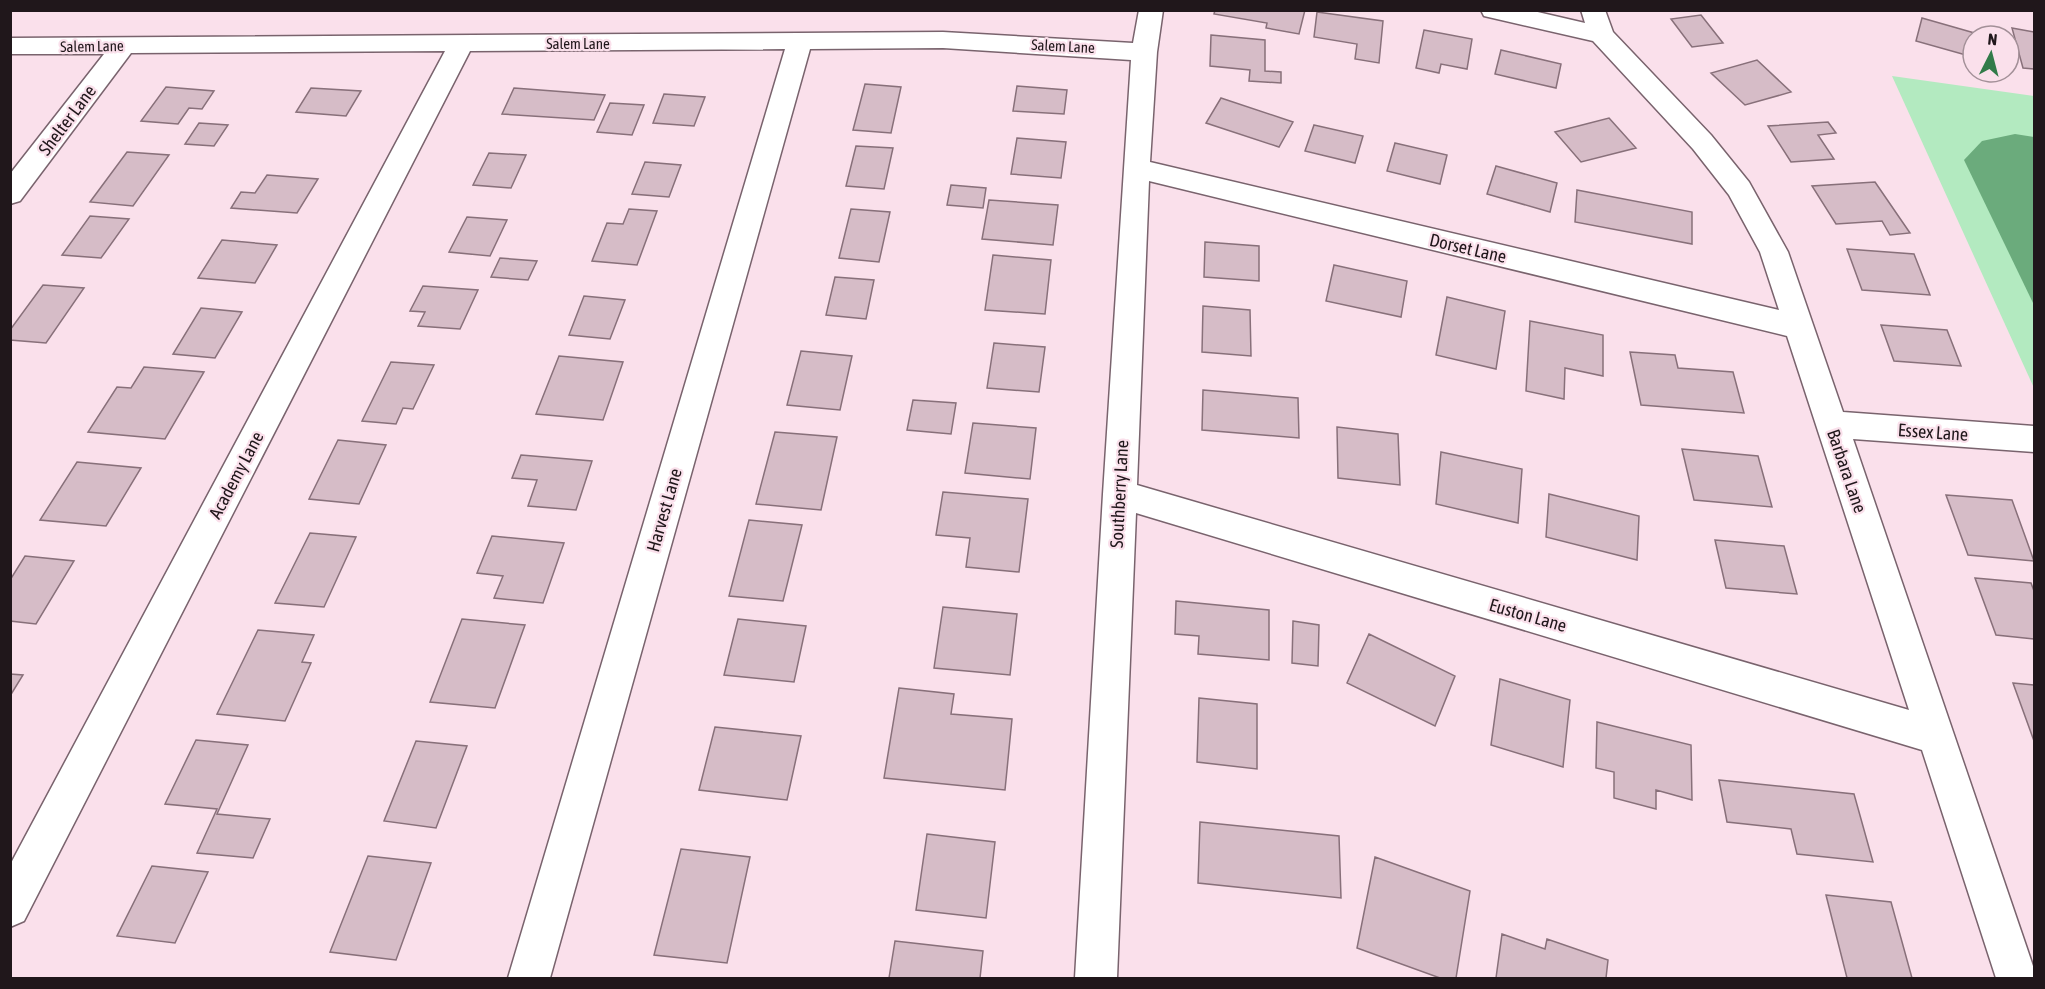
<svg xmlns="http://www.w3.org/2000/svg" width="2045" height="989" viewBox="0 0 2045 989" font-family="'Asap Condensed',sans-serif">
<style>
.green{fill:#b3eac0}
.water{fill:#6bab7c}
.building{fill:#d6bcc7;stroke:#88707a;stroke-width:1.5}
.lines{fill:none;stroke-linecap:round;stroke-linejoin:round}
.street-casing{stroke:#79636d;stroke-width:3}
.street{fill:#fff;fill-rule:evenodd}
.labels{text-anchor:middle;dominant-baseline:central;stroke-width:4.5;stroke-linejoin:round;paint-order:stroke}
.far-street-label{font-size:15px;fill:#20171b;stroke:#fae0eb}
.street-label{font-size:18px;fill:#20171b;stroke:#fae0eb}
</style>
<rect width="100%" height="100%" fill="#fae0eb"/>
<!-- green -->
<path class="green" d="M 1892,76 L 2034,96 L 2034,388 Z"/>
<!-- water -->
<path class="water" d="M 2015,134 L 2034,137 L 2034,305 L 1964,160 L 1982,141 Z"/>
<!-- building -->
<path class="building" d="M 1215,10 L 1305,10 L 1299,34 L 1266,28 L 1267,23 L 1214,14 Z
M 1317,12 L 1383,21 L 1379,63 L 1355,59 L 1357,44 L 1314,37 Z
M 1701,15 L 1723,43 L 1692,47 L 1671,19 Z
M 1922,18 L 1985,36 L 1973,36 L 1973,57 L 1916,41 Z
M 2012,28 L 2034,32 L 2034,69 L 2023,68 Z
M 1424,30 L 1472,39 L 1467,69 L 1441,64 L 1439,73 L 1416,68 Z
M 1211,35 L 1265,40 L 1265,71 L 1281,72 L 1281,83 L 1249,81 L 1250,70 L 1210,66 Z
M 1501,50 L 1561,64 L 1556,88 L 1495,74 Z
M 1757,60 L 1791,92 L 1745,105 L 1711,73 Z
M 865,84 L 901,87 L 891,133 L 853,130 Z
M 1017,86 L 1067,90 L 1064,114 L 1013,111 Z
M 166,87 L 214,91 L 202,109 L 189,108 L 178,124 L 141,121 Z
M 311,88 L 361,91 L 346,116 L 296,112 Z
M 514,88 L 605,95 L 594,120 L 502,114 Z
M 664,94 L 705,97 L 694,126 L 653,123 Z
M 1221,98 L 1293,122 L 1279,147 L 1206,123 Z
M 610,103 L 644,105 L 632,135 L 597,132 Z
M 1609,118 L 1636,148 L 1581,162 L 1555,132 Z
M 1828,122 L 1836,133 L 1818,135 L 1834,159 L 1791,162 L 1768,126 Z
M 199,123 L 228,125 L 214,146 L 185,144 Z
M 1314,125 L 1363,136 L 1355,163 L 1305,151 Z
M 1017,138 L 1066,142 L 1061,178 L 1011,174 Z
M 1395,143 L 1447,155 L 1440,184 L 1387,171 Z
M 856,146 L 893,148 L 884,189 L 846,186 Z
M 127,152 L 169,155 L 133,206 L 90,202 Z
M 489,153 L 526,155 L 511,188 L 473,185 Z
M 645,162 L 681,165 L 669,197 L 632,194 Z
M 1496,166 L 1557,183 L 1550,212 L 1487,194 Z
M 267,175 L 318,179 L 297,213 L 231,208 L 241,192 L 255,193 Z
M 1875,182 L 1910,233 L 1890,235 L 1882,221 L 1836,224 L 1812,186 Z
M 951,185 L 986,188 L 983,208 L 947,205 Z
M 1577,190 L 1692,212 L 1692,244 L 1575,222 Z
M 989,200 L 1058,205 L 1053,245 L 982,239 Z
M 629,209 L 657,211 L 637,265 L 592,261 L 607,223 L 623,224 Z
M 851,209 L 890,212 L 879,262 L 839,258 Z
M 90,216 L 129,219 L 101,258 L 62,255 Z
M 467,217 L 507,220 L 490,256 L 449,252 Z
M 222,240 L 277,245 L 255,283 L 198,278 Z
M 1205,242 L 1259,246 L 1259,281 L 1204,277 Z
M 1847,249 L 1914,254 L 1930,295 L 1862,290 Z
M 993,255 L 1051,260 L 1045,314 L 985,310 Z
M 500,258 L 537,261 L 528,280 L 491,277 Z
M 1334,265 L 1407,281 L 1401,317 L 1326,301 Z
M 835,277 L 874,280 L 866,319 L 826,315 Z
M 43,285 L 84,288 L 46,343 L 10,340 L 10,330 Z
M 423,286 L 478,290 L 460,329 L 418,326 L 425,312 L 410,311 Z
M 584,296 L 625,300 L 610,339 L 569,335 Z
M 1447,297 L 1505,311 L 1496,369 L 1436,355 Z
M 1203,306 L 1250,310 L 1251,356 L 1202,352 Z
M 201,308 L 242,312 L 215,358 L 173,354 Z
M 1530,321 L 1603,335 L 1603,376 L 1565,368 L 1564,399 L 1526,391 Z
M 1881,325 L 1947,330 L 1961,366 L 1894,361 Z
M 994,343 L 1045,347 L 1039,392 L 987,388 Z
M 801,351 L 852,356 L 840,410 L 787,405 Z
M 1630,352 L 1675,355 L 1678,368 L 1733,372 L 1744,413 L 1641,405 Z
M 559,356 L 623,362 L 603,420 L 536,414 Z
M 391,362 L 434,365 L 413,409 L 403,408 L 396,424 L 362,421 Z
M 144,367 L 204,372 L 165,439 L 88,432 L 117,387 L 131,388 Z
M 1203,390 L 1298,398 L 1299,438 L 1202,430 Z
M 913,400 L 956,403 L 951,434 L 907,430 Z
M 973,423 L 1036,428 L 1030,479 L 965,473 Z
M 1337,427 L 1398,434 L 1400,485 L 1338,478 Z
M 775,432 L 837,437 L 821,510 L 756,504 Z
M 338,440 L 386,445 L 359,504 L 309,499 Z
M 1682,449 L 1758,456 L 1772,507 L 1694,500 Z
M 1441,452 L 1522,469 L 1518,523 L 1436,504 Z
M 521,455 L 592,461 L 576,510 L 528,506 L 537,480 L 512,478 Z
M 77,462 L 141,468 L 106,526 L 40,520 Z
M 943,492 L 1028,499 L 1019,572 L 966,567 L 970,538 L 936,535 Z
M 1549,494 L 1639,516 L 1637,560 L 1546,537 Z
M 1946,495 L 2012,500 L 2034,561 L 1968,555 Z
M 749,520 L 802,525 L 783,601 L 729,596 Z
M 310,533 L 356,537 L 324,607 L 275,603 Z
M 492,536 L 564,543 L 543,603 L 494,598 L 503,576 L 477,573 Z
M 1715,540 L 1784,546 L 1797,594 L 1726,588 Z
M 25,556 L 74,561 L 36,624 L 10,621 L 10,580 Z
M 1975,578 L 2031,583 L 2034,591 L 2034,639 L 1996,635 Z
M 1176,601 L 1269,610 L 1269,660 L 1198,654 L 1199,636 L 1175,634 Z
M 943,607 L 1017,614 L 1010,675 L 934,668 Z
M 462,619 L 525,625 L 495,708 L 430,702 Z
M 738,619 L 806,626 L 794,682 L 724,675 Z
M 1293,621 L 1319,625 L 1318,666 L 1292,663 Z
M 258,630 L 314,635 L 302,662 L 311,663 L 285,721 L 217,714 Z
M 1369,634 L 1455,676 L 1435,726 L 1347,683 Z
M 10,674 L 23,675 L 10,696 Z
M 1500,679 L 1570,700 L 1563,767 L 1491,745 Z
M 2013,683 L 2034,685 L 2034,741 Z
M 899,688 L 954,694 L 951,714 L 1012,719 L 1005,790 L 884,778 Z
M 1199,698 L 1257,704 L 1257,769 L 1197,762 Z
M 1597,722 L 1691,745 L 1692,800 L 1656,790 L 1656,809 L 1614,798 L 1614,772 L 1596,768 Z
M 715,727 L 801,736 L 787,800 L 699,790 Z
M 196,740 L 248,745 L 217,814 L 270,819 L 253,858 L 197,853 L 217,809 L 165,804 Z
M 416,741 L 467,746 L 436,828 L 384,821 Z
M 1719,780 L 1854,794 L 1873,862 L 1797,854 L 1791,829 L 1727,822 Z
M 1200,822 L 1339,836 L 1341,898 L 1198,883 Z
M 927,834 L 995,842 L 986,918 L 916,910 Z
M 681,849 L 750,857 L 727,963 L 654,955 Z
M 368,856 L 431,863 L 396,960 L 330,952 Z
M 1375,857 L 1470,891 L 1456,978 L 1440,978 L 1357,948 Z
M 152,866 L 208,872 L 175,943 L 117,936 Z
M 1826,895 L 1891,902 L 1912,978 L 1847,978 Z
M 1502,934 L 1545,949 L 1547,939 L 1608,960 L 1606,978 L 1496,978 Z
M 895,941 L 983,951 L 980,978 L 889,978 Z"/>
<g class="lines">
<defs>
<path id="street" d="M 1139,10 L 1163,10 L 1157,52 L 1150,162 L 1779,310 L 1760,252 L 1729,195 L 1693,149 L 1593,41 L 1484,16 L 1481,10 L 1529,10 L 1585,23 L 1581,10 L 1605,10 L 1613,32 L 1711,135 L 1749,182 L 1788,252 L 1843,412 L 2034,426 L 2034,452 L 1853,439 L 2034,969 L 2034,978 L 1996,978 L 1922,750 L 1136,513 L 1117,978 L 1075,978 L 1103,494 L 1131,60 L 943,48 L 810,49 L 550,978 L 508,978 L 785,49 L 470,51 L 24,921 L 10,927 L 10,865 L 445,51 L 131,53 L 20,201 L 10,204 L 10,174 L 104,54 L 10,54 L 10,38 L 943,32 L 1133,43 ZM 1149,181 L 1787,336 L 1909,710 L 1137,485 Z"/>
</defs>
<!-- street casing -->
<use href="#street" class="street-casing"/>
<!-- street -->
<use href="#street" class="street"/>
</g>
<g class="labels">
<!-- far-street labels -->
<g class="far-street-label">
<text x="578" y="43">Salem Lane</text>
<text transform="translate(92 46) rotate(-1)">Salem Lane</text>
<text transform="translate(1063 46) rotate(3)">Salem Lane</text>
</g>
<!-- street labels -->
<g class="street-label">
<text transform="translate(67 120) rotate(-53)">Shelter Lane</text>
<text transform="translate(1468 248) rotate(13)">Dorset Lane</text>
<text transform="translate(1933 432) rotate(4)">Essex Lane</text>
<text transform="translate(1847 471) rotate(71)">Barbara Lane</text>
<text transform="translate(236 475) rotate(-62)">Academy Lane</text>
<text transform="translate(1119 494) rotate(-87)">Southberry Lane</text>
<text transform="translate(664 510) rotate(-74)">Harvest Lane</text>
<text transform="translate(1528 615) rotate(16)">Euston Lane</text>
</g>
</g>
<!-- border -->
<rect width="2045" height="989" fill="none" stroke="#20171b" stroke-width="24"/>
<!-- north arrow -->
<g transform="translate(1991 54) rotate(6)"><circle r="28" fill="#fae0eb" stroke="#a39098" stroke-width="1.5"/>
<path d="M0-4.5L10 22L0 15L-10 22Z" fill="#317b49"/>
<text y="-9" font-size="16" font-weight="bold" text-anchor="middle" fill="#20171b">N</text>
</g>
</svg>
